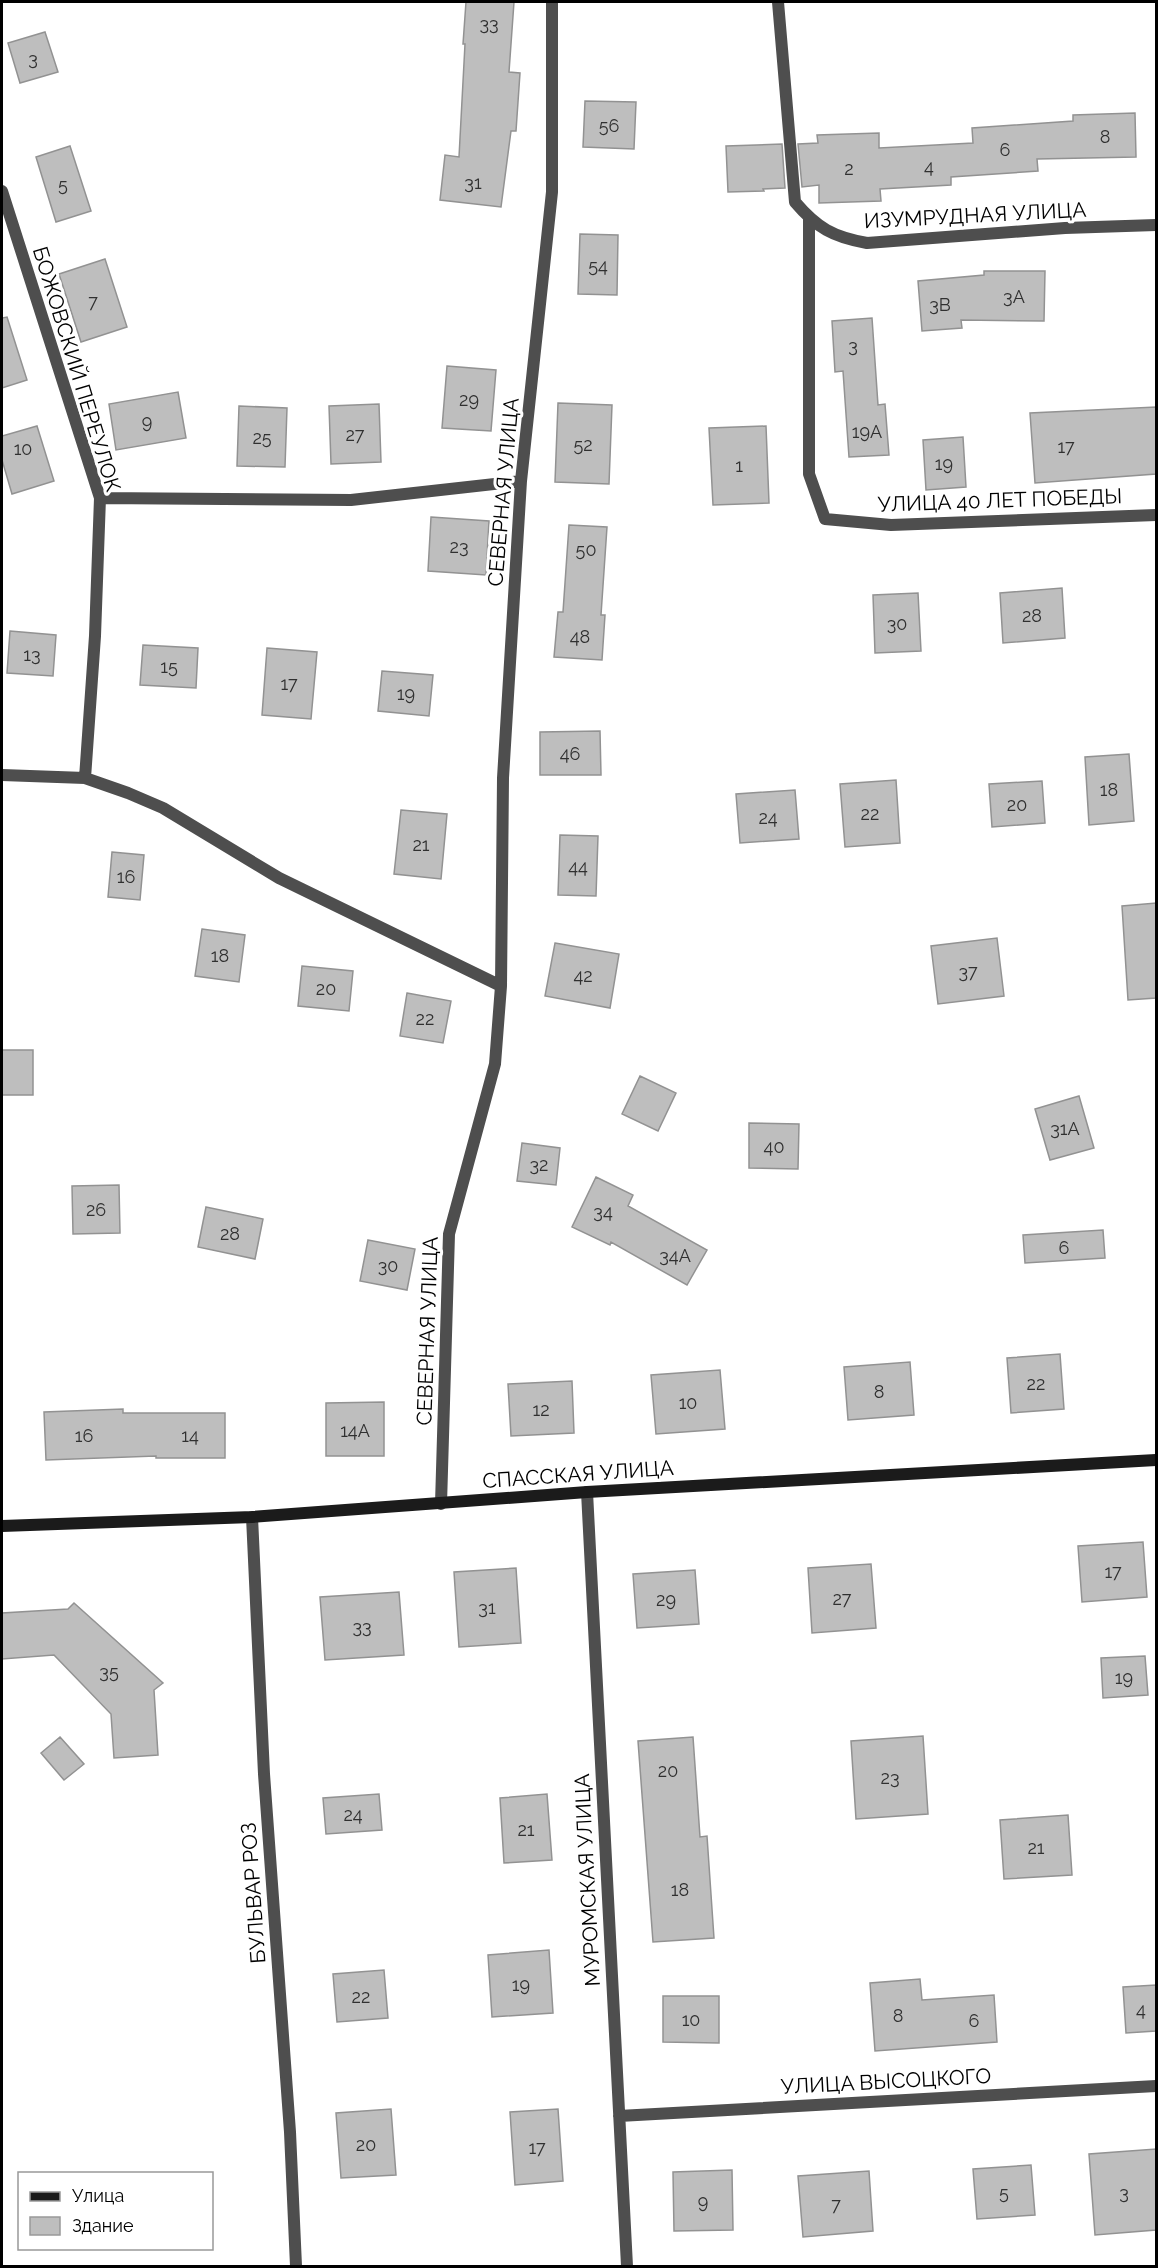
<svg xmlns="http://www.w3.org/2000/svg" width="1158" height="2268" viewBox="0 0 1158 2268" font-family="Raleway,sans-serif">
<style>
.building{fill:#bebebe;stroke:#929292;stroke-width:1.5}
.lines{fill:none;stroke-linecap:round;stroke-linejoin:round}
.street{stroke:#4e4e4e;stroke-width:12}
.secondary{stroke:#1b1b1b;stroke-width:12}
.labels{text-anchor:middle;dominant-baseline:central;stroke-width:6;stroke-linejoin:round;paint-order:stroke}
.number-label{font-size:18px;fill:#303030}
.street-label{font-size:21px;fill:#000;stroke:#fff}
</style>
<rect width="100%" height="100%" fill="#fff"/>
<!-- building -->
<path class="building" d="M 466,2 L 514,2 L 509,72 L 520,73 L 516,131 L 511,131 L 501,207 L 440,200 L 445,155 L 459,157 L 465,44 L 463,44 Z
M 45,32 L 58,72 L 20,83 L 8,43 Z
M 585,101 L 636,102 L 634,149 L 583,147 Z
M 1135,113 L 1136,157 L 1037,159 L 1038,171 L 951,177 L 951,185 L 880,189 L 881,201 L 819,203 L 819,185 L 802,187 L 798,144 L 818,143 L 817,135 L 879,133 L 879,148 L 973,143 L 972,128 L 1073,121 L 1073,115 Z
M 782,144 L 785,188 L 763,189 L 764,191 L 728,192 L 726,146 Z
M 70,146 L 91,211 L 56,222 L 36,157 Z
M 580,234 L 618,235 L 617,295 L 578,294 Z
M 105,259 L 127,327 L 81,342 L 59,274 Z
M 984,271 L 1045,271 L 1044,321 L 961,320 L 962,328 L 922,331 L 918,281 L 984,275 Z
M 7,317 L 27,380 L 2,388 L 2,318 Z
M 872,318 L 878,405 L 885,404 L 889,455 L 849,457 L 843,371 L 835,372 L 832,321 Z
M 447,366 L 496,370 L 491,431 L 442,428 Z
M 178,392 L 186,438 L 116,450 L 109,404 Z
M 558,403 L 612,405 L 609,484 L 555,482 Z
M 379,404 L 381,462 L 331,464 L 329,406 Z
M 239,406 L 287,408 L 285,467 L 237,466 Z
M 1156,407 L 1156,474 L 1035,483 L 1030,413 Z
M 37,426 L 54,481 L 12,494 L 2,460 L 2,436 Z
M 766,426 L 769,503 L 713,505 L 709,428 Z
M 963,437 L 966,487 L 926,490 L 923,440 Z
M 431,517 L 489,521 L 486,575 L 428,571 Z
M 569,525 L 607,527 L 601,615 L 605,615 L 602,660 L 554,657 L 558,612 L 563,612 Z
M 1062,588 L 1065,638 L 1003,643 L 1000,593 Z
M 918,593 L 921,651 L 875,653 L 873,595 Z
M 10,631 L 56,635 L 53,676 L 7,673 Z
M 143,645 L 198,648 L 196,688 L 140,685 Z
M 267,648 L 317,652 L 311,719 L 262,715 Z
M 382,671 L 433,675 L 429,716 L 378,711 Z
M 600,731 L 601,775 L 540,775 L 540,732 Z
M 1129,754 L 1134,821 L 1089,825 L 1085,757 Z
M 896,780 L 900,843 L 845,847 L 840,784 Z
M 1042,781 L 1045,823 L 992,827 L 989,784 Z
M 795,790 L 799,839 L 740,843 L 736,794 Z
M 401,810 L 447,814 L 441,879 L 394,874 Z
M 560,835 L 598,836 L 596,896 L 558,895 Z
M 112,852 L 144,855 L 140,900 L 108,897 Z
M 1156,903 L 1156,998 L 1128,1000 L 1122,906 Z
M 202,929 L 245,935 L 239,982 L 195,976 Z
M 997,938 L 1004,996 L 938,1004 L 931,946 Z
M 555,943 L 619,954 L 610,1008 L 545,996 Z
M 302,966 L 353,971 L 349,1011 L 298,1006 Z
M 407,993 L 451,1001 L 443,1043 L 400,1036 Z
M 2,1050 L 33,1050 L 33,1095 L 2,1095 Z
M 640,1076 L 676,1093 L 658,1131 L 622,1114 Z
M 1079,1096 L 1094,1148 L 1050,1160 L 1035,1109 Z
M 749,1123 L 799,1124 L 798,1169 L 749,1168 Z
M 522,1143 L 560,1148 L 556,1185 L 517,1181 Z
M 596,1177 L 633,1195 L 628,1206 L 707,1250 L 687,1285 L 611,1242 L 610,1245 L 572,1227 Z
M 119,1185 L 120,1233 L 73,1234 L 72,1186 Z
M 206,1207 L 263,1219 L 255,1259 L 198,1247 Z
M 1103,1230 L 1105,1258 L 1025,1263 L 1023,1235 Z
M 368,1240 L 415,1249 L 407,1290 L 360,1281 Z
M 1060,1354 L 1064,1409 L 1011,1413 L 1007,1358 Z
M 910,1362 L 914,1415 L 848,1420 L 844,1367 Z
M 720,1370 L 725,1429 L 656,1434 L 651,1375 Z
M 572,1381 L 574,1433 L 511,1436 L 508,1384 Z
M 384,1402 L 384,1456 L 326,1456 L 326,1403 Z
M 123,1409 L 123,1413 L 225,1413 L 225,1458 L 156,1458 L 156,1456 L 46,1460 L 44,1412 Z
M 1143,1542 L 1147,1597 L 1082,1602 L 1078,1546 Z
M 871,1564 L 876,1628 L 812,1633 L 808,1568 Z
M 516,1568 L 521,1643 L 459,1647 L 454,1572 Z
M 695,1570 L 699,1624 L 637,1628 L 633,1574 Z
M 399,1592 L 404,1655 L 325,1660 L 320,1597 Z
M 74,1603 L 163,1683 L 154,1690 L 158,1755 L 114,1758 L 111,1714 L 54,1655 L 2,1659 L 2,1613 L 68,1609 Z
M 1145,1656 L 1148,1695 L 1103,1698 L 1101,1658 Z
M 923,1736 L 928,1814 L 856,1819 L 851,1741 Z
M 60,1737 L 84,1764 L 64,1780 L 41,1753 Z
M 693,1737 L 700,1837 L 707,1836 L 714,1938 L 653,1942 L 638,1741 Z
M 379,1794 L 382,1830 L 326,1834 L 323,1798 Z
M 547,1794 L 552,1860 L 504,1863 L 500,1798 Z
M 1068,1815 L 1072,1875 L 1004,1879 L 1000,1820 Z
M 549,1950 L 553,2013 L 492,2017 L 488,1955 Z
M 384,1970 L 388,2018 L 337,2022 L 333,1974 Z
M 920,1979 L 922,2000 L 994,1995 L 997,2042 L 875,2051 L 870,1983 Z
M 1156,1985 L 1156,2031 L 1126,2033 L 1123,1987 Z
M 663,1996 L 719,1996 L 719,2043 L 663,2042 Z
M 391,2109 L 396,2175 L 341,2178 L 336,2113 Z
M 558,2109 L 563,2181 L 515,2185 L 510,2112 Z
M 1156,2149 L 1156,2230 L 1095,2235 L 1089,2154 Z
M 1031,2165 L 1035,2215 L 977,2219 L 973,2169 Z
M 732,2170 L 733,2230 L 674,2231 L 673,2172 Z
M 869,2171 L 873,2231 L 803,2237 L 798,2176 Z"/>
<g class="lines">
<!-- street -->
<path class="street" d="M 778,2 L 795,202 C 817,228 833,237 867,243 L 1065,228 L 1156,225
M 2,191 L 100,498 L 95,636 L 85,778
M 809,218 L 809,474 L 825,519 L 891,525 L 1156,515
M 100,498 L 351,500 L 521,481
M 2,775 L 85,778 L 128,793 L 163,808 L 279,878 L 501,986 L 495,1064 L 449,1234 L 441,1504
M 501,986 L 503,778 L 521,481 L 552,192 L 552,2
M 587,1492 L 627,2266
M 252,1517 L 264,1774 L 290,2132 L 296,2266
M 619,2116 L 1156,2086"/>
<!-- secondary -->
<path class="secondary" d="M 2,1526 L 252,1517 L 587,1492 L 1156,1460"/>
</g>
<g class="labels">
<!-- number labels -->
<g class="number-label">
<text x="489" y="23">33</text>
<text x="33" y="58">3</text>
<text x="609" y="125">56</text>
<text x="1105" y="136">8</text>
<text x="1005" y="149">6</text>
<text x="929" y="166">4</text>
<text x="849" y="168">2</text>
<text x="473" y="182">31</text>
<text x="63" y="184">5</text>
<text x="598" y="265">54</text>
<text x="1014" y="296">3А</text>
<text x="93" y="301">7</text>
<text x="940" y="304">3В</text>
<text x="853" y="345">3</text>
<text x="469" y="399">29</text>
<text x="147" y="421">9</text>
<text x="867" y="431">19А</text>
<text x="355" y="434">27</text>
<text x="262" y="437">25</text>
<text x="583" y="444">52</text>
<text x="1066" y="446">17</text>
<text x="23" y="448">10</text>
<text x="944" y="463">19</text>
<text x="739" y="465">1</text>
<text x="459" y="546">23</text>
<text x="586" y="549">50</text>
<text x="1032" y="615">28</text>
<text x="897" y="623">30</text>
<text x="580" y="636">48</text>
<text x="32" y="654">13</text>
<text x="169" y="666">15</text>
<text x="289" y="683">17</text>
<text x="406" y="693">19</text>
<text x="570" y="753">46</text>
<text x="1109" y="789">18</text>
<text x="1017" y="804">20</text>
<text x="870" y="813">22</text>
<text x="768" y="817">24</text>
<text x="421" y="844">21</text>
<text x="578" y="866">44</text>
<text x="126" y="876">16</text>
<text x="220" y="955">18</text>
<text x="968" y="971">37</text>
<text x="583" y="975">42</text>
<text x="326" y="988">20</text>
<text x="425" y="1018">22</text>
<text x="1065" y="1128">31А</text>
<text x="774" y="1146">40</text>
<text x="539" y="1164">32</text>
<text x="96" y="1209">26</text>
<text x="603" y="1211">34</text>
<text x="230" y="1233">28</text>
<text x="1064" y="1247">6</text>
<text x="675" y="1255">34А</text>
<text x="388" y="1265">30</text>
<text x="1036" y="1383">22</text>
<text x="879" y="1391">8</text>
<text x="688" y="1402">10</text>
<text x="541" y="1409">12</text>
<text x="355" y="1430">14А</text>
<text x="84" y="1435">16</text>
<text x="190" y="1435">14</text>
<text x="1113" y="1571">17</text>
<text x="842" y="1598">27</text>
<text x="666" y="1599">29</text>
<text x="487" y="1607">31</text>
<text x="362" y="1626">33</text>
<text x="109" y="1671">35</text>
<text x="1124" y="1677">19</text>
<text x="668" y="1770">20</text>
<text x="890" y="1777">23</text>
<text x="353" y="1814">24</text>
<text x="526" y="1829">21</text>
<text x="1036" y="1847">21</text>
<text x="680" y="1889">18</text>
<text x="521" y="1984">19</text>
<text x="361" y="1996">22</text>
<text x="1141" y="2009">4</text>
<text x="898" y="2015">8</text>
<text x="691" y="2019">10</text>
<text x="974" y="2020">6</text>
<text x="366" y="2144">20</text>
<text x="537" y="2147">17</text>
<text x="1004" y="2192">5</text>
<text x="1124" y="2192">3</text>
<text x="703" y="2201">9</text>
<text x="836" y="2204">7</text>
</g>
<!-- street labels -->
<g class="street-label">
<text transform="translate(975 215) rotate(-3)">ИЗУМРУДНАЯ УЛИЦА</text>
<text transform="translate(77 369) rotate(73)">БОЖОВСКИЙ ПЕРЕУЛОК</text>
<text transform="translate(503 492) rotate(-85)">СЕВЕРНАЯ УЛИЦА</text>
<text transform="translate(1000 500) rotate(-2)">УЛИЦА 40 ЛЕТ ПОБЕДЫ</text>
<text transform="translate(427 1331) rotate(-88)">СЕВЕРНАЯ УЛИЦА</text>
<text transform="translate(578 1474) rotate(-4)">СПАССКАЯ УЛИЦА</text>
<text transform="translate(587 1880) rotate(-93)">МУРОМСКАЯ УЛИЦА</text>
<text transform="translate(253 1893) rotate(-94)">БУЛЬВАР РОЗ</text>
<text transform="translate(886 2081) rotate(-3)">УЛИЦА ВЫСОЦКОГО</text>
</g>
</g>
<!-- border -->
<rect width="1158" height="2268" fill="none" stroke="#000000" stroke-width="6"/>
<!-- legend -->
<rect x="18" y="2172" width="195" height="78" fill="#ffffff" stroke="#999999" stroke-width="1.5"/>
<rect x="30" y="2192" width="30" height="9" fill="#1b1b1b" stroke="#999999" stroke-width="1.5"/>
<text x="72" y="2202" font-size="18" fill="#000000">Улица</text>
<rect x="30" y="2217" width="30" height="18" fill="#bebebe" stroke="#999999" stroke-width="1.5"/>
<text x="72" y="2232" font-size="18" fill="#000000">Здание</text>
</svg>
